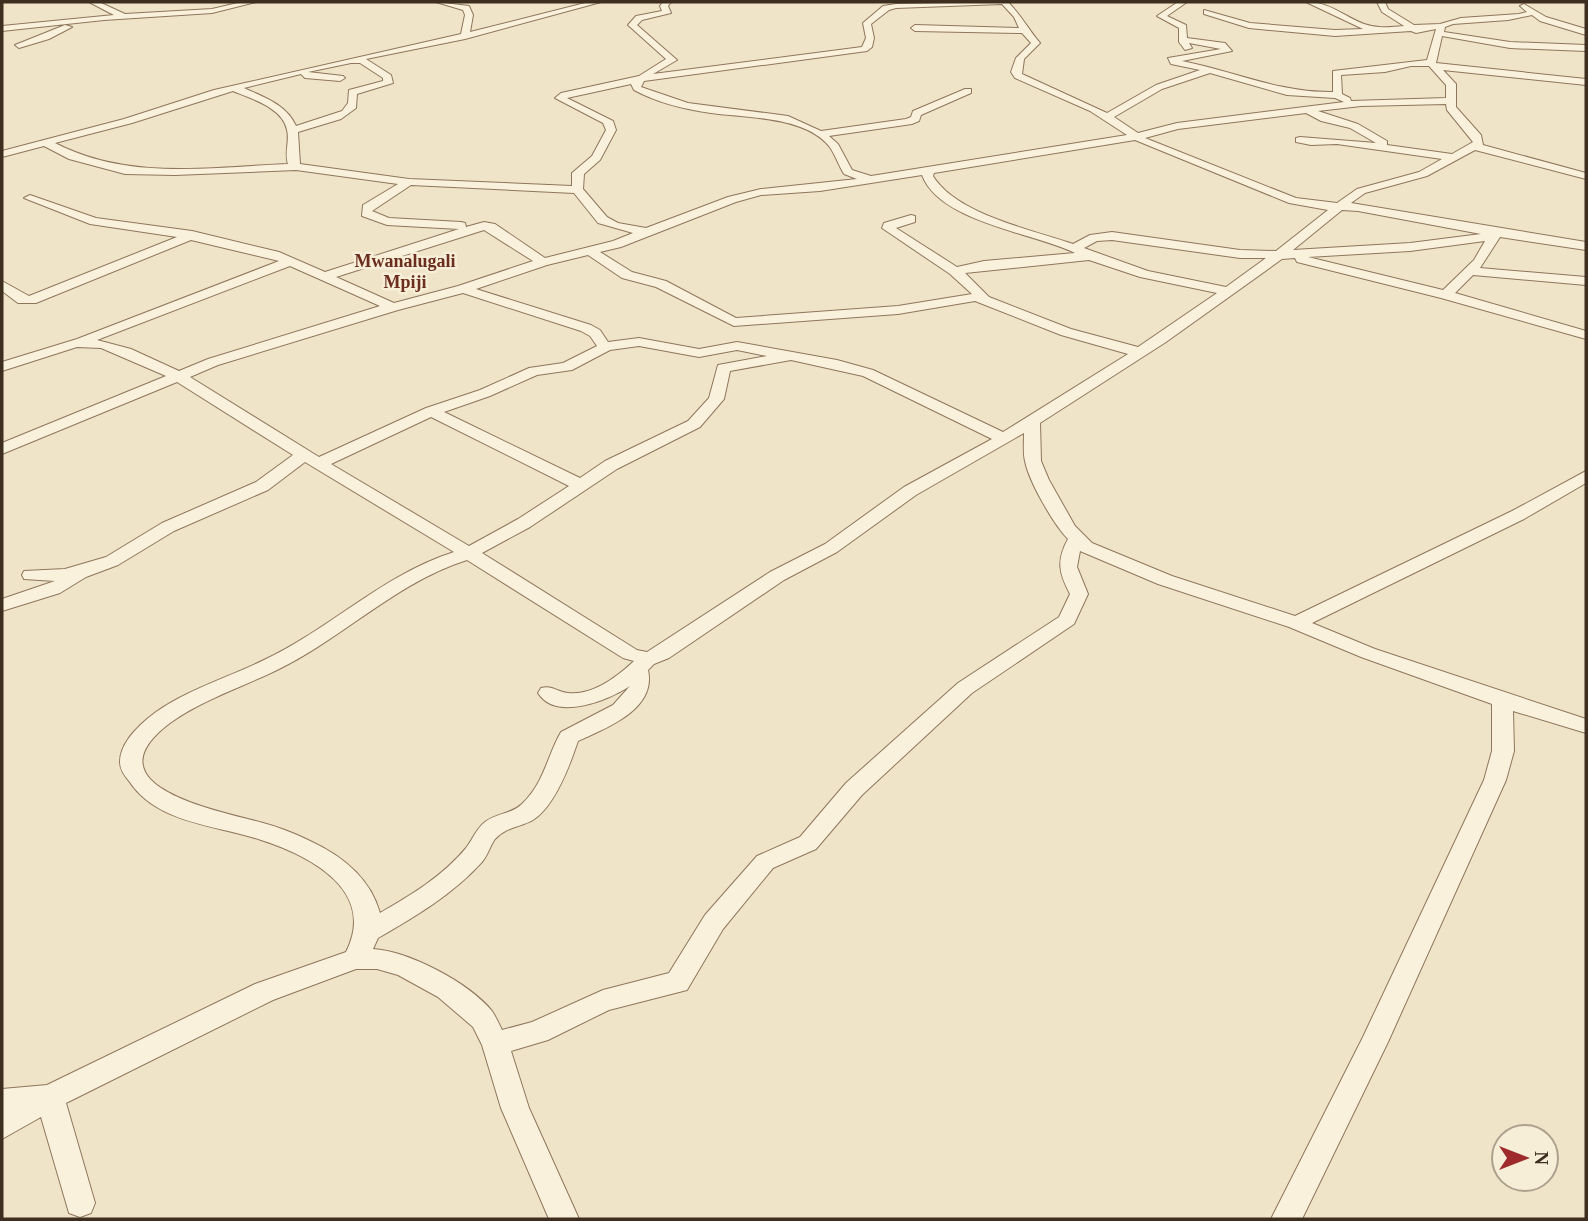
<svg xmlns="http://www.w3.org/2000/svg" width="1588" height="1221" viewBox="0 0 1588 1221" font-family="Georgia,serif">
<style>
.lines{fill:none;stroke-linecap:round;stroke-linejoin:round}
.street-casing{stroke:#8d765c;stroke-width:2}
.street{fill:#faf1dc;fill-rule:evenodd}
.labels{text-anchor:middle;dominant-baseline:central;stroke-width:5;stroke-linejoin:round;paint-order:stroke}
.far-quarter-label{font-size:18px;font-weight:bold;fill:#6b2e1e;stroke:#f7eed8}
</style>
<rect width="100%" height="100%" fill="#f0e4c8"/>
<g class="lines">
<defs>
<path id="street" d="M 89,2 L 99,2 L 125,14 L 212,9 L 242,2 L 256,2 L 212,13 L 104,20 L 2,31 L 2,26 L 114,15 Z
M 436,2 L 469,6 L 473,15 L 470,32 L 589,2 L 601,2 L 465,39 L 366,59 L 391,75 L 393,83 L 357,94 L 356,108 L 341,119 L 298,132 L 300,164 L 409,179 L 572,186 L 572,173 L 592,156 L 606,130 L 603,123 L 555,98 L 561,93 L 639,76 L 666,59 L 628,25 L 636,16 L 662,11 L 660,6 L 663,2 L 671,2 L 668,6 L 671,13 L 642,20 L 637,25 L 677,60 L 653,74 L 862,47 L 866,38 L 863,23 L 883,6 L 896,4 L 1008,2 C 1021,15 1028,29 1040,43 L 1024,59 L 1022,74 L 1107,113 L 1156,85 L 1200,70 L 1171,64 L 1168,58 L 1221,49 L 1189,43 L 1192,48 L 1185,50 L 1179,42 L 1179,28 L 1157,16 L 1178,2 L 1187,2 L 1167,16 L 1186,25 L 1187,38 L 1225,43 L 1232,51 L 1182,61 C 1233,71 1280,93 1333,92 L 1333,71 L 1427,60 L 1436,29 L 1416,33 L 1411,31 L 1335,36 L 1249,28 L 1204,14 L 1204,10 L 1250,23 L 1335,30 L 1363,29 L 1306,2 C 1330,2 1343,16 1364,24 C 1378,29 1390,27 1404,26 L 1382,12 L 1377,2 L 1385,2 L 1388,9 L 1414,25 L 1440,24 L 1461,18 L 1519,14 L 1527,12 L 1520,6 L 1524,4 L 1546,17 L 1586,29 L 1586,35 L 1540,21 L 1532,15 L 1508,20 L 1453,24 L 1445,27 L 1444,32 L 1510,42 L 1586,45 L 1586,51 L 1510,48 L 1442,36 L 1436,63 L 1586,79 L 1586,85 L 1443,70 L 1456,84 L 1456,107 L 1481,135 L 1483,145 L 1586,173 L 1586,179 L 1475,150 L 1427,176 L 1365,193 L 1351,203 L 1586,242 L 1586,250 L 1500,237 L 1480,268 L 1586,277 L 1586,285 L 1473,275 L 1455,293 L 1586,331 L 1586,339 L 1441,298 L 1297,262 L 1295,258 L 1282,259 L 1166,342 L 1040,423 L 1041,461 L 1049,480 L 1075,526 L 1092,543 L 1172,576 L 1295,616 L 1512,511 L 1586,471 L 1586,483 L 1524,519 L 1312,623 L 1375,649 L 1586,719 L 1586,733 L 1513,711 L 1514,751 L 1506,780 L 1388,1042 L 1302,1219 L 1271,1219 L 1363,1037 L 1484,780 L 1492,751 L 1492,704 L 1361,657 L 1289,627 L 1158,584 L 1080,551 L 1077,567 L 1088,594 L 1074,624 L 972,693 L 862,795 L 816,849 L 773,868 L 723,929 L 687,990 L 609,1010 L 548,1040 L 511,1051 L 529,1108 L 579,1219 L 549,1219 L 501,1108 L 482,1045 L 473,1027 L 438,997 L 398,975 L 377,969 L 356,969 L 273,1000 L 66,1103 L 95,1203 L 91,1213 L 80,1217 L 69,1213 L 41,1117 L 2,1139 L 2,1089 L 47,1085 L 255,984 L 346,952 C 377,891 311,856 261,840 C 217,825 157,824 129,781 C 125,776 120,770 120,762 C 120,742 141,723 156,712 C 189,689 230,677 266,659 C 331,628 384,574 454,552 L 305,462 L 268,490 L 174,531 L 118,565 L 86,577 L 60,593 L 2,611 L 2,599 L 55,581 L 24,579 L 22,575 L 24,571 L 65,569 L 106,557 L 162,523 L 256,482 L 293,455 L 177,382 L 2,454 L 2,443 L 166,376 L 101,348 L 77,347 L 2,371 L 2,362 L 77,339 L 279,261 L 191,240 L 36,303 L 18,303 L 2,291 L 2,281 L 29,296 L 177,237 L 90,224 L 24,198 L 30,195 L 96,218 L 192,231 L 279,252 L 325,272 L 459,229 L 387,225 L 362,216 L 363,205 L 398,184 L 296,170 L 175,175 L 125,174 L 69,159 L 44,146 L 2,157 L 2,151 L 124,119 L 214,90 L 461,34 L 465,15 L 463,10 ZM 1002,4 L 1014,17 L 1019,28 L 915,25 L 911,28 L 915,31 L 1022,33 L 1031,43 L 1016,58 L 1011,72 L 1015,78 L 1090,111 L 1127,135 L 871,176 L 852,170 L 838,144 L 829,136 L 912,124 L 919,121 L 921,115 L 971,93 L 971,89 L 965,89 L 913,111 L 911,117 L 906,119 L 821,131 L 788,116 L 688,103 L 641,87 L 644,81 L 867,51 L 872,47 L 874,38 L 871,24 L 889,10 L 896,8 ZM 351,63 L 360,63 L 383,78 L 383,81 L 349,90 L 348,103 L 342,111 L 296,126 C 287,105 264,97 244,88 L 301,74 L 305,78 L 340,81 L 345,78 L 343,76 L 308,72 ZM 1411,66 L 1429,66 L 1446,85 L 1446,98 L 1351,101 L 1350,98 L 1342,94 L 1341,75 L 1385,72 ZM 1210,73 L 1287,95 L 1335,98 L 1344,102 L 1177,123 L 1138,133 L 1114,117 L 1162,89 ZM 631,84 L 634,90 C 658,103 684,109 711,113 C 746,118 804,116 829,146 C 835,154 839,166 844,174 L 857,179 L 761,189 L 728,197 L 646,228 L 618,223 L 607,217 L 583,189 L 584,174 L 600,160 L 616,130 L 613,121 L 567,98 ZM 233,91 C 252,99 283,108 287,130 C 290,142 284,152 288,164 C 209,167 128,181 55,143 L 132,123 ZM 1446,104 L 1447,110 L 1473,142 L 1452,154 L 1387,145 L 1387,141 L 1358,124 L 1318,111 L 1361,106 ZM 1306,113 L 1321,121 L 1350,128 L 1376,143 L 1300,137 L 1296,138 L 1296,142 L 1311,145 L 1337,144 L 1442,159 L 1419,172 L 1357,189 L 1337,203 L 1296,198 L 1145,138 L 1178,129 ZM 1135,140 L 1289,203 L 1328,210 L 1276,251 L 1240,250 L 1112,232 L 1090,235 L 1073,244 C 1032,230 956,214 933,176 L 934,173 ZM 922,175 C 939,222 1034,233 1075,253 L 984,261 L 957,267 L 896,228 L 915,222 L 915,216 L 911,215 L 884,223 L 882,228 L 950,274 L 972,294 L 898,306 L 736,318 L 666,281 L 632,272 L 600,252 L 621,247 L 736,202 L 761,195 L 820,191 ZM 411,185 L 574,193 L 598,223 L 633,233 L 613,241 L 545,258 L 495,224 L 484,222 L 466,227 L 465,223 L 461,222 L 389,218 L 372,211 ZM 1342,210 L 1358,211 L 1481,234 L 1410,243 L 1293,250 ZM 484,230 L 533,261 L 458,286 L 394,303 L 336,277 ZM 1112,240 L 1240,258 L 1266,258 L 1226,287 L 1148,271 L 1084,248 L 1097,241 ZM 1485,241 L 1474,260 L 1443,290 L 1308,257 L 1410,251 ZM 588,255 L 622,278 L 656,287 L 734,326 L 898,314 L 975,301 L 1061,335 L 1128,354 L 1003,432 L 873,370 L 837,360 L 737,342 L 699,349 L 639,338 L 608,342 L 600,330 L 591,325 L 476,289 L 547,265 ZM 1089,260 L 1140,277 L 1217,293 L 1138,347 L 1071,329 L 989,297 L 965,273 ZM 290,266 L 380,306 L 208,359 L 179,371 L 131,349 L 97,340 ZM 463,293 L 581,331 L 590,336 L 597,346 L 563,363 L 529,368 L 480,390 L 426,408 L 319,457 L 190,377 L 218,365 L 398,310 ZM 639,346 L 699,357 L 737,350 L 767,356 L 718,365 L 709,398 L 688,421 L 605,461 L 580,478 L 444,412 L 490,396 L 537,375 L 572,370 L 610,350 ZM 791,360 L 863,376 L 992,439 L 904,487 L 825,544 L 770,572 L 647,652 L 637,650 L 482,553 L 530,527 L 617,469 L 700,427 L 724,399 L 730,371 ZM 431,417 L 569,486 L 518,519 L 469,546 L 331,464 ZM 1024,433 C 1024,442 1023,453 1025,461 C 1029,482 1054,525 1068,539 C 1056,561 1059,573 1070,594 L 1059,617 L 958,683 L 846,783 L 800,837 L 757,856 L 705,915 L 669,973 L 603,990 L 532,1022 L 502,1030 C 499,1024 496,1017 492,1011 C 469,983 409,951 373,949 L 378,938 C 416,916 452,895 482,862 C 488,855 490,846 495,839 C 506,827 521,827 533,820 C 555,806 570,765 578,741 C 607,728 657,709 648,670 L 654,664 L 669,658 L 784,580 L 837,552 L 916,495 ZM 467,560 L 623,658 L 634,661 C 617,677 592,696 568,693 C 557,692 552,685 541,688 L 538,693 C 556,722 609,700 630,686 L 613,705 L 561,732 C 547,756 545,781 523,803 C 513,814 496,813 485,822 C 476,829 473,839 466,848 C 443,876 411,895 380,913 C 370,877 341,855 308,840 C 294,833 278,827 263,823 C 220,811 85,787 170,723 C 203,699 243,687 279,669 C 344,637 397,582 467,560 Z
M 65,25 L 72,27 L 49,39 L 19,48 L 15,45 Z"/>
</defs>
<!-- street casing -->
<use href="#street" class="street-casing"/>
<!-- street -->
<use href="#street" class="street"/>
</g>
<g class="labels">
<!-- far-quarter labels -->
<g class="far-quarter-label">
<text x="405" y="261">Mwanalugali<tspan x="405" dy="21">Mpiji</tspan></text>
</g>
</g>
<!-- border -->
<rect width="1588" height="1221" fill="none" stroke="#3d2e20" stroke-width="7"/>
<!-- north arrow -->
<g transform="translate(1525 1158) rotate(90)"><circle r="33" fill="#f7eed8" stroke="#ada18e" stroke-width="2"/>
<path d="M0-5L12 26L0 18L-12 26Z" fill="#9e2a2b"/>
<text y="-10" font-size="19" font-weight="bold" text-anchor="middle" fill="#3d2e20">N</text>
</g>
</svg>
